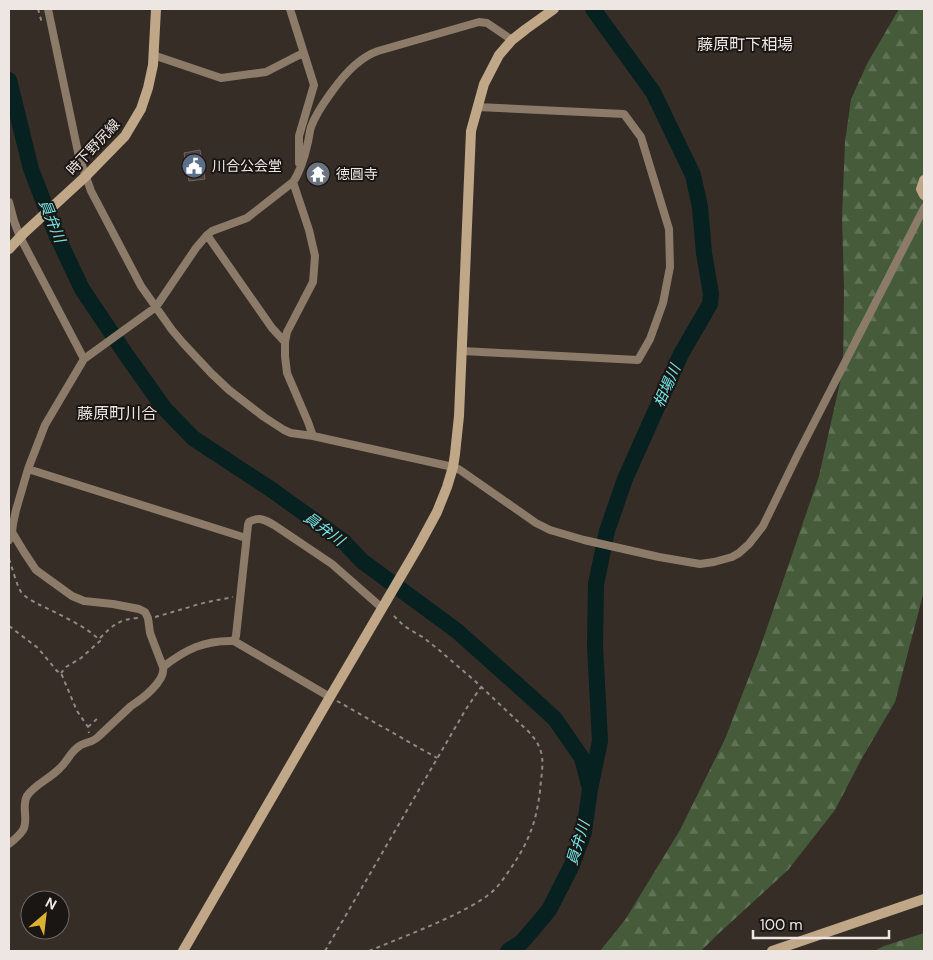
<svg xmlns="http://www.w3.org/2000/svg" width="933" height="960" viewBox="0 0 933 960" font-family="'DM Sans','Noto Sans JP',sans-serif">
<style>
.forest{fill:url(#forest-firs)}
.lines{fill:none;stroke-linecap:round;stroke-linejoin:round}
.river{stroke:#072020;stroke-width:16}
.building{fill:#4f4240;stroke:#706260}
.path{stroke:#918984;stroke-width:2;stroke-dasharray:4 4;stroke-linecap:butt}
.street{stroke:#8b7b68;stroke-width:8}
.secondary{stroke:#c0a788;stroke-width:10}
.labels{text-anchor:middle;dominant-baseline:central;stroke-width:4;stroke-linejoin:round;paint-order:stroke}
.street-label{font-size:14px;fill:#ede6e2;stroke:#1a1613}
.poi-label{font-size:14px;fill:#ede6e2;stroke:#1a1613;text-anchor:start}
.water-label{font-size:15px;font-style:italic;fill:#70e5e6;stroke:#1a1613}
.quarter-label{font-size:16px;fill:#ede6e2;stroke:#1a1613}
</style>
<defs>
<pattern id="forest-firs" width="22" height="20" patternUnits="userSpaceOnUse" patternTransform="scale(1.25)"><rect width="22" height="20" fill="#455b3a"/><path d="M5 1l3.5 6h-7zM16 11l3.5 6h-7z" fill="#607356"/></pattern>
</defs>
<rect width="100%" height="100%" fill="#362d26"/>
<!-- forest -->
<path class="forest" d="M 899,9 L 924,9 L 924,591 L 895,702 L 862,758 L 835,810 L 788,870 L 717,935 L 701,951 L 600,951 L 625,920 L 680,830 L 725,739 L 759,651 L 819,476 L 843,369 L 844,287 L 842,217 L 845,142 L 851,99 L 868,62 Z
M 924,933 L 924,951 L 874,951 L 884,946 Z"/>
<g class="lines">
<!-- river -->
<path class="river" d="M 9,80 L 31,169 L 56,234 L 82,289 L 127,356 L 164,408 L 193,438 L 272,490 L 343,541 L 362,561 L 457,631 L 531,697 L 555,719 L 582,758 L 589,785
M 508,951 L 522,942 L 549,910 L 572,865 L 584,832 L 590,789 L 600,741 L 595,646 L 596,584 L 607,531 L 625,479 L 681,354 L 710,304 L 711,294 L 704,253 L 700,207 L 693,175 L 653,92 L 593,9"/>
</g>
<!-- building -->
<path class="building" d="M 200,150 L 205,179 L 189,181 L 184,153 Z"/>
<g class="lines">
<!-- path -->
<path class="path" d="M 38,9 L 42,23
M 9,559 C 12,567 17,586 21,592 C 26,598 34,602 40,605 C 56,613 90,628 100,641 L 81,658 L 66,667 L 61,673
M 155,617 C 167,614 178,610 190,607 C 204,602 218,600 233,597
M 9,626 L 38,648 L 57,671 L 61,673 L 77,711 L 88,727 L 89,733
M 100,638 C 112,626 119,619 138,618
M 337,701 L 437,758
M 88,727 L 99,717
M 325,951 L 466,709 L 481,687
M 369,951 C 398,939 427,928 456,914 C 469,907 484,900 495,889 C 501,883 506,875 511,868 C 529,841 536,823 540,791 C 542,765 548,752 528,731 L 475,681 L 439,650 L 424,638 L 404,626 L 391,613"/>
<!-- street -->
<path class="street" d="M 48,9 L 79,157 L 91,191 L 141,286 L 172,330 L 183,343 L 211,373 L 229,390 L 264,417 L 284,430 L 291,433 L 313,436 L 453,467 L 460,470 L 536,523 L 550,530 L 584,540 L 659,557 L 700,564 L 714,562 L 732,557 L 739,553 L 749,544 L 763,526 L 797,456 L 924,208
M 290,9 L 314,85 L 299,136 L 299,163
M 153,55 L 221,78 L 266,72 L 303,53
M 293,182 L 309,230 L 315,256 L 313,282 L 287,332 L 285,342 L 285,356 L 287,373 L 308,422 L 313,436
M 9,202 L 14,221 L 20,237 L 84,359
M 207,235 L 272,328 L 285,342
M 462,351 L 638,360 L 650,339 L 663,303 L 670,267 L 669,229 L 641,137 L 624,114 L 477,107
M 28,469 L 246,538
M 12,532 L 24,552 L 36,570 L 72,596 L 84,601 L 113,604 L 139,609 L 145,612 L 148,618 L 150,633 L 163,667 C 186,649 205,640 234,641 L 330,697
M 9,540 L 12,532 L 13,524 L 16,510 L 28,469 L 45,425 L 84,359 L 156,307 L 196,248 L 207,235 L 212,231 L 247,218 L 293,182 C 299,174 305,156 307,146 C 309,140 309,133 311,127 C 317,110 341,77 355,65 C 362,59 369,54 378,51 L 479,22 L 487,23 L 512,40
M 234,641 L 236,636 L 248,525 L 249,522 C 259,516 265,520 274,525 L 332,564 L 382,608
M 9,844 C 14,840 19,836 23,830 C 29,820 21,807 27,796 C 34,785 51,778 60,768 C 68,761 70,751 81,745 C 87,742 93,742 98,737 L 131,706 C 142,699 166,681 163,667"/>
<!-- secondary -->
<path class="secondary" d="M 924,180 L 921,189 L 924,195
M 9,249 L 24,233 L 86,176 L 125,136 L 141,109 L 148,88 L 153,65 L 156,9
M 183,951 L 330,697 L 418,547 L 437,512 L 447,487 L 453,467 L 455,454 L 459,416 L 471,131 L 484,84 L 499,55 L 512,40 L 526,29 L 554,9
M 772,951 L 924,899"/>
</g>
<!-- icons -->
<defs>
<symbol id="civic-disc" viewBox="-11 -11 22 22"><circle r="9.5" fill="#5c6f8a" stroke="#1a1613"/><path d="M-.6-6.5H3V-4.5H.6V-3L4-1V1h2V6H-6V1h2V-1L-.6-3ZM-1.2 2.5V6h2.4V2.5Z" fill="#fff"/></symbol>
<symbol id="temple-disc" viewBox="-11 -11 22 22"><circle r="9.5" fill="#6b7280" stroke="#1a1613"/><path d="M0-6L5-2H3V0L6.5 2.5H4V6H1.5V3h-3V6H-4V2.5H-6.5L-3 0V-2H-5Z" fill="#fff"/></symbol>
</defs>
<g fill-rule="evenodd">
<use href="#civic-disc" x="180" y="152" width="28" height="28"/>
<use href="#temple-disc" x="304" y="160" width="28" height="28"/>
</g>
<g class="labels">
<!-- street labels -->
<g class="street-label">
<text transform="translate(93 147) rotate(-47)">時下野尻線</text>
</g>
<!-- poi labels -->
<g class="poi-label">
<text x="212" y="166">川合公会堂</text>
<text x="336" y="174">徳圓寺</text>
</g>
<!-- water labels -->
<g class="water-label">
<text transform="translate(52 221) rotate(68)">員弁川</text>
<text transform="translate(667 386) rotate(-66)">相場川</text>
<text transform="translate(324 529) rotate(36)">員弁川</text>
<text transform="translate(578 843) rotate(-73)">員弁川</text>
</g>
<!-- quarter labels -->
<g class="quarter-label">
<text x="745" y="44">藤原町下相場</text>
<text x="117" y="413">藤原町川合</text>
</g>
</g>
<!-- border -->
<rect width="933" height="960" fill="none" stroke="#ede6e2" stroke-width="20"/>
<!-- north arrow -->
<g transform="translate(45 915) rotate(28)"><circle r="24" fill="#1a1613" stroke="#6e6966"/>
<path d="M0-4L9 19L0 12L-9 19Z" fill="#dcb233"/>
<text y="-8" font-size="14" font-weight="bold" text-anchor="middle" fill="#ede6e2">N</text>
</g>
<!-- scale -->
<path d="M753 930v8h136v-8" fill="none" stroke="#ede6e2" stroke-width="2.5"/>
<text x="760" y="930" font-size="15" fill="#ede6e2" stroke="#1a1613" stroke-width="4" paint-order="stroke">100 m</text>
</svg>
